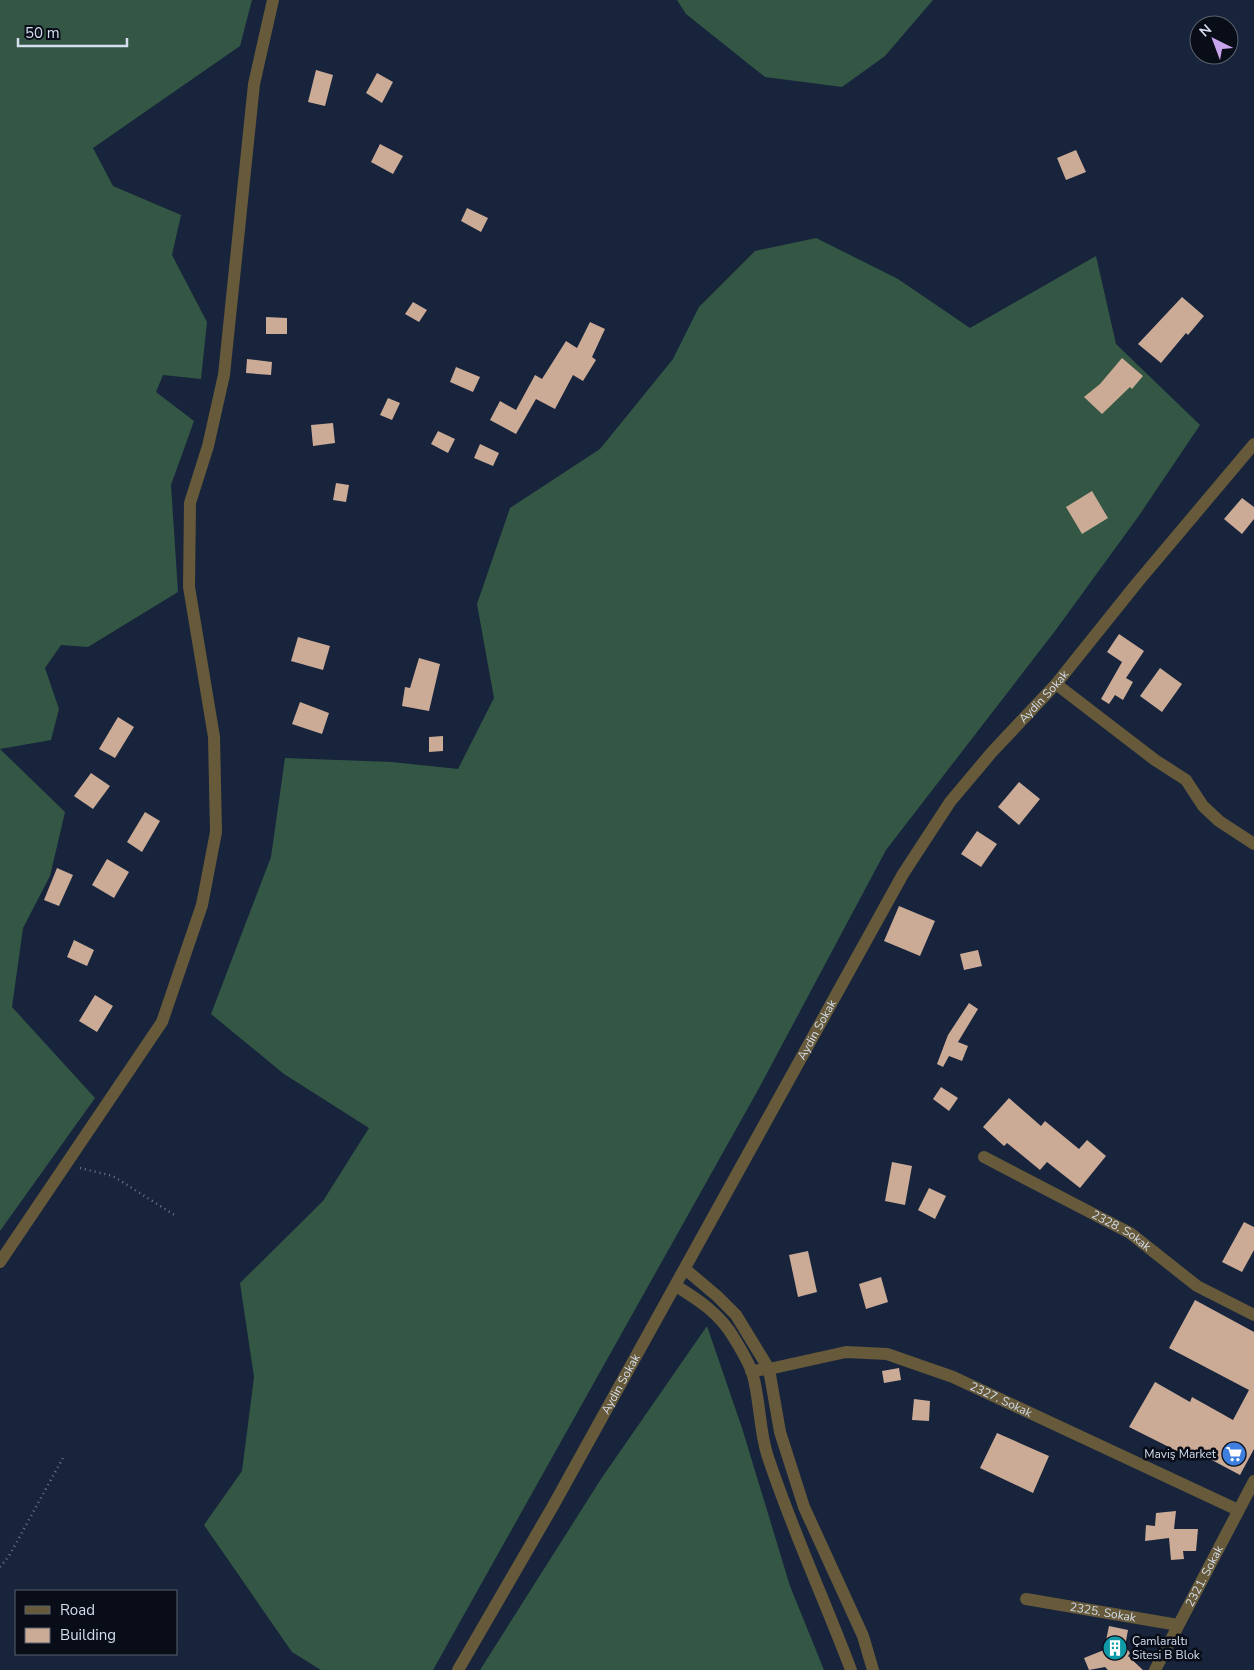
<svg xmlns="http://www.w3.org/2000/svg" width="1254" height="1670" viewBox="0 0 1254 1670" font-family="'Nunito Sans',sans-serif">
<style>
.forest{fill:#335744}
.building{fill:#ccab96}
.lines{fill:none;stroke-linecap:round;stroke-linejoin:round}
.path{stroke:#6c778c;stroke-width:2.5;stroke-dasharray:1 4;stroke-linecap:butt}
.minor{stroke:#665a3a;stroke-width:12}
.tertiary{stroke:#665a3a;stroke-width:12}
.labels{text-anchor:middle;dominant-baseline:central;stroke-width:5;stroke-linejoin:round;paint-order:stroke}
.street-label{font-size:12px;fill:#d5deee;stroke:#080d18}
.poi-label{font-size:12px;fill:#d5deee;stroke:#080d18;text-anchor:end}
</style>
<rect width="100%" height="100%" fill="#17243c"/>
<!-- forest -->
<path class="forest" d="M 0,0 L 252,0 L 240,46 L 93,148 L 113,186 L 181,215 L 172,255 L 207,322 L 201,379 L 163,375 L 156,392 L 194,421 L 171,485 L 178,592 L 88,647 L 61,645 L 45,668 L 59,709 L 51,740 L 0,749 L 65,812 L 50,876 L 23,928 L 12,1007 L 95,1098 L 0,1231 Z
M 677,0 L 933,0 L 885,56 L 842,87 L 765,77 L 686,14 Z
M 816,238 L 898,279 L 970,328 L 1096,256 L 1116,344 L 1200,425 L 1138,517 L 1055,631 L 886,850 L 758,1090 L 433,1670 L 321,1670 L 292,1652 L 204,1525 L 242,1471 L 254,1377 L 240,1283 L 323,1201 L 369,1128 L 284,1074 L 211,1014 L 271,857 L 285,758 L 392,762 L 458,769 L 494,698 L 477,604 L 510,508 L 600,449 L 673,359 L 699,307 L 755,251 Z
M 707,1326 L 742,1428 L 790,1586 L 824,1670 L 480,1670 L 601,1479 Z"/>
<!-- building -->
<path class="building" d="M 316,70 L 333,75 L 325,106 L 308,102 Z
M 377,73 L 393,82 L 382,103 L 366,93 Z
M 380,144 L 403,156 L 393,174 L 371,162 Z
M 1076,150 L 1086,172 L 1066,180 L 1057,158 Z
M 467,208 L 488,218 L 481,232 L 461,221 Z
M 1182,297 L 1204,316 L 1188,335 L 1186,333 L 1161,363 L 1138,344 Z
M 413,302 L 427,310 L 419,322 L 405,314 Z
M 266,317 L 287,318 L 287,334 L 266,334 Z
M 590,322 L 605,329 L 592,357 L 596,360 L 583,381 L 573,375 L 555,409 L 536,399 L 516,434 L 490,420 L 500,401 L 516,410 L 535,375 L 542,379 L 566,341 L 577,348 Z
M 1122,358 L 1143,376 L 1132,389 L 1130,387 L 1102,414 L 1084,397 L 1100,384 Z
M 247,359 L 272,362 L 271,375 L 246,373 Z
M 456,367 L 480,377 L 473,392 L 450,382 Z
M 388,398 L 400,403 L 392,420 L 380,415 Z
M 333,423 L 335,443 L 313,446 L 311,425 Z
M 438,431 L 455,439 L 448,453 L 431,444 Z
M 480,444 L 499,453 L 493,466 L 474,458 Z
M 336,483 L 349,485 L 346,502 L 333,500 Z
M 1092,491 L 1108,518 L 1082,534 L 1066,507 Z
M 1242,498 L 1254,507 L 1254,519 L 1242,534 L 1224,519 Z
M 1119,634 L 1144,651 L 1126,678 L 1133,682 L 1123,700 L 1115,695 L 1109,704 L 1101,699 L 1122,662 L 1107,652 Z
M 298,637 L 330,646 L 323,670 L 291,661 Z
M 419,658 L 440,664 L 429,711 L 402,706 L 405,687 L 410,688 Z
M 1160,668 L 1182,684 L 1162,712 L 1140,696 Z
M 300,702 L 329,713 L 322,734 L 292,724 Z
M 118,717 L 134,727 L 115,758 L 99,749 Z
M 443,736 L 443,751 L 429,752 L 429,737 Z
M 91,773 L 110,786 L 93,809 L 74,796 Z
M 1019,782 L 1040,799 L 1019,825 L 998,807 Z
M 145,812 L 160,821 L 142,852 L 127,842 Z
M 977,831 L 997,844 L 981,867 L 961,854 Z
M 107,859 L 129,872 L 114,898 L 92,885 Z
M 57,868 L 73,875 L 59,906 L 44,900 Z
M 899,906 L 935,921 L 920,956 L 884,941 Z
M 74,940 L 94,950 L 87,966 L 67,957 Z
M 978,950 L 982,966 L 964,970 L 960,954 Z
M 95,995 L 113,1006 L 97,1032 L 79,1021 Z
M 969,1003 L 978,1009 L 958,1042 L 968,1046 L 962,1061 L 949,1056 L 943,1067 L 937,1064 L 948,1035 Z
M 941,1087 L 958,1098 L 949,1111 L 933,1099 Z
M 1009,1098 L 1041,1126 L 1045,1121 L 1079,1149 L 1087,1140 L 1106,1156 L 1080,1188 L 1047,1162 L 1040,1170 L 1007,1143 L 1004,1146 L 983,1127 Z
M 892,1162 L 912,1166 L 905,1205 L 885,1201 Z
M 929,1188 L 946,1196 L 935,1219 L 918,1210 Z
M 1244,1222 L 1254,1227 L 1254,1250 L 1242,1272 L 1222,1262 Z
M 808,1251 L 817,1292 L 798,1297 L 789,1255 Z
M 881,1277 L 888,1302 L 866,1309 L 859,1284 Z
M 1195,1300 L 1254,1332 L 1254,1449 L 1240,1475 L 1193,1450 L 1189,1457 L 1129,1427 L 1155,1382 L 1190,1402 L 1192,1397 L 1233,1420 L 1249,1390 L 1169,1348 Z
M 899,1368 L 901,1380 L 884,1383 L 882,1371 Z
M 914,1399 L 930,1401 L 929,1421 L 912,1420 Z
M 997,1433 L 1049,1456 L 1033,1493 L 980,1468 Z
M 1176,1511 L 1174,1529 L 1198,1529 L 1196,1551 L 1183,1551 L 1184,1559 L 1171,1560 L 1169,1538 L 1145,1541 L 1146,1525 L 1155,1526 L 1156,1513 Z
M 1109,1626 L 1128,1630 L 1125,1646 L 1130,1653 L 1128,1656 L 1143,1670 L 1108,1670 L 1105,1667 L 1089,1670 L 1084,1658 L 1104,1650 Z"/>
<g class="lines">
<!-- path -->
<path class="path" d="M 80,1168 L 113,1176 L 176,1216
M 0,1567 L 9,1556 L 64,1456"/>
<!-- minor -->
<g class="minor">
<path d="M 1056,684 L 1155,760 L 1186,780 L 1203,806 L 1219,821 L 1254,844"/>
<path id="s1" d="M 984,1157 L 1130,1233 L 1197,1286 L 1254,1315"/>
<path d="M 0,1262 L 162,1022 L 202,905 L 216,832 L 214,737 L 189,587 L 190,503 L 208,446 L 224,375 L 254,84 L 273,0"/>
<path d="M 685,1269 L 717,1296 L 736,1315 L 769,1369 L 780,1432 L 804,1507 L 863,1636 L 873,1670"/>
<path d="M 676,1286 C 699,1300 720,1314 734,1338 C 740,1348 748,1361 752,1372 C 760,1398 759,1428 767,1454 C 791,1528 824,1598 851,1670"/>
<path id="s2" d="M 751,1371 L 769,1369 L 846,1352 L 887,1354 L 953,1377 L 1238,1510"/>
<path id="s3" d="M 1026,1599 L 1178,1625"/>
<path id="s4" d="M 1155,1670 L 1254,1481"/>
</g>
<!-- tertiary -->
<path class="tertiary" id="s5" d="M 458,1670 L 553,1506 L 903,874 L 950,802 L 992,752 L 1056,684 L 1137,583 L 1254,444"/>
</g>
<!-- icons -->
<defs>
<symbol id="supermarket-disc" viewBox="-11 -11 22 22"><circle r="9.5" fill="#3f7fe0" stroke="#080d18"/><path d="M-6-5.5h2.5l.6 2H6L4.5 2H-2.5L-4.4-4H-6ZM-1.5 3.2a1.3 1.3 0 1 0 .1 0ZM3 3.2a1.3 1.3 0 1 0 .1 0Z" fill="#fff"/></symbol>
<symbol id="building-disc" viewBox="-11 -11 22 22"><circle r="9.5" fill="#0f9aa8" stroke="#080d18"/><path d="M-4-6H4V6H1V3H-1V6H-4ZM-2.5-4.3h1.7v1.8h-1.7ZM.8-4.3h1.7v1.8H.8ZM-2.5-1h1.7V.8h-1.7ZM.8-1h1.7V.8H.8Z" fill="#fff"/></symbol>
</defs>
<g fill-rule="evenodd">
<use href="#supermarket-disc" x="1220" y="1440" width="28" height="28"/>
<use href="#building-disc" x="1101" y="1634" width="28" height="28"/>
</g>
<g class="labels">
<!-- street labels -->
<g class="street-label">
<text stroke="none"><textPath href="#s5" startOffset="1139">Aydin Sokak</textPath></text>
<text stroke="none"><textPath href="#s5" startOffset="734">Aydin Sokak</textPath></text>
<text stroke="none"><textPath href="#s1" startOffset="156">2328. Sokak</textPath></text>
<text stroke="none"><textPath href="#s5" startOffset="329">Aydin Sokak</textPath></text>
<text stroke="none"><textPath href="#s2" startOffset="261">2327. Sokak</textPath></text>
<text stroke="none"><textPath href="#s4" startOffset="106">2321. Sokak</textPath></text>
<text stroke="none"><textPath href="#s3" startOffset="78">2325. Sokak</textPath></text>
</g>
<!-- poi labels -->
<g class="poi-label">
<text x="1216" y="1454">Maviş Market</text>
<text x="1132" y="1641" text-anchor="start">Çamlaraltı<tspan x="1132" dy="14">Sitesi B Blok</tspan></text>
</g>
</g>
<!-- legend -->
<rect x="15" y="1590" width="162" height="65" fill="#080d18" stroke="#5a616e"/>
<rect x="25" y="1606" width="25" height="8" fill="#665a3a" stroke="#5a616e"/>
<text x="60" y="1615" font-size="15" fill="#d5deee">Road</text>
<rect x="25" y="1628" width="25" height="15" fill="#ccab96" stroke="#5a616e"/>
<text x="60" y="1640" font-size="15" fill="#d5deee">Building</text>
<!-- north arrow -->
<g transform="translate(1214 40) rotate(318)"><circle r="24" fill="#080d18" stroke="#5a616e"/>
<path d="M0-4L9 19L0 12L-9 19Z" fill="#c9a5ee"/>
<text y="-8" font-size="14" font-weight="bold" text-anchor="middle" fill="#d5deee">N</text>
</g>
<!-- scale -->
<path d="M18 38v8h109v-8" fill="none" stroke="#d5deee" stroke-width="2.5"/>
<text x="25" y="38" font-size="15" fill="#d5deee" stroke="#080d18" stroke-width="4" paint-order="stroke">50 m</text>
</svg>
